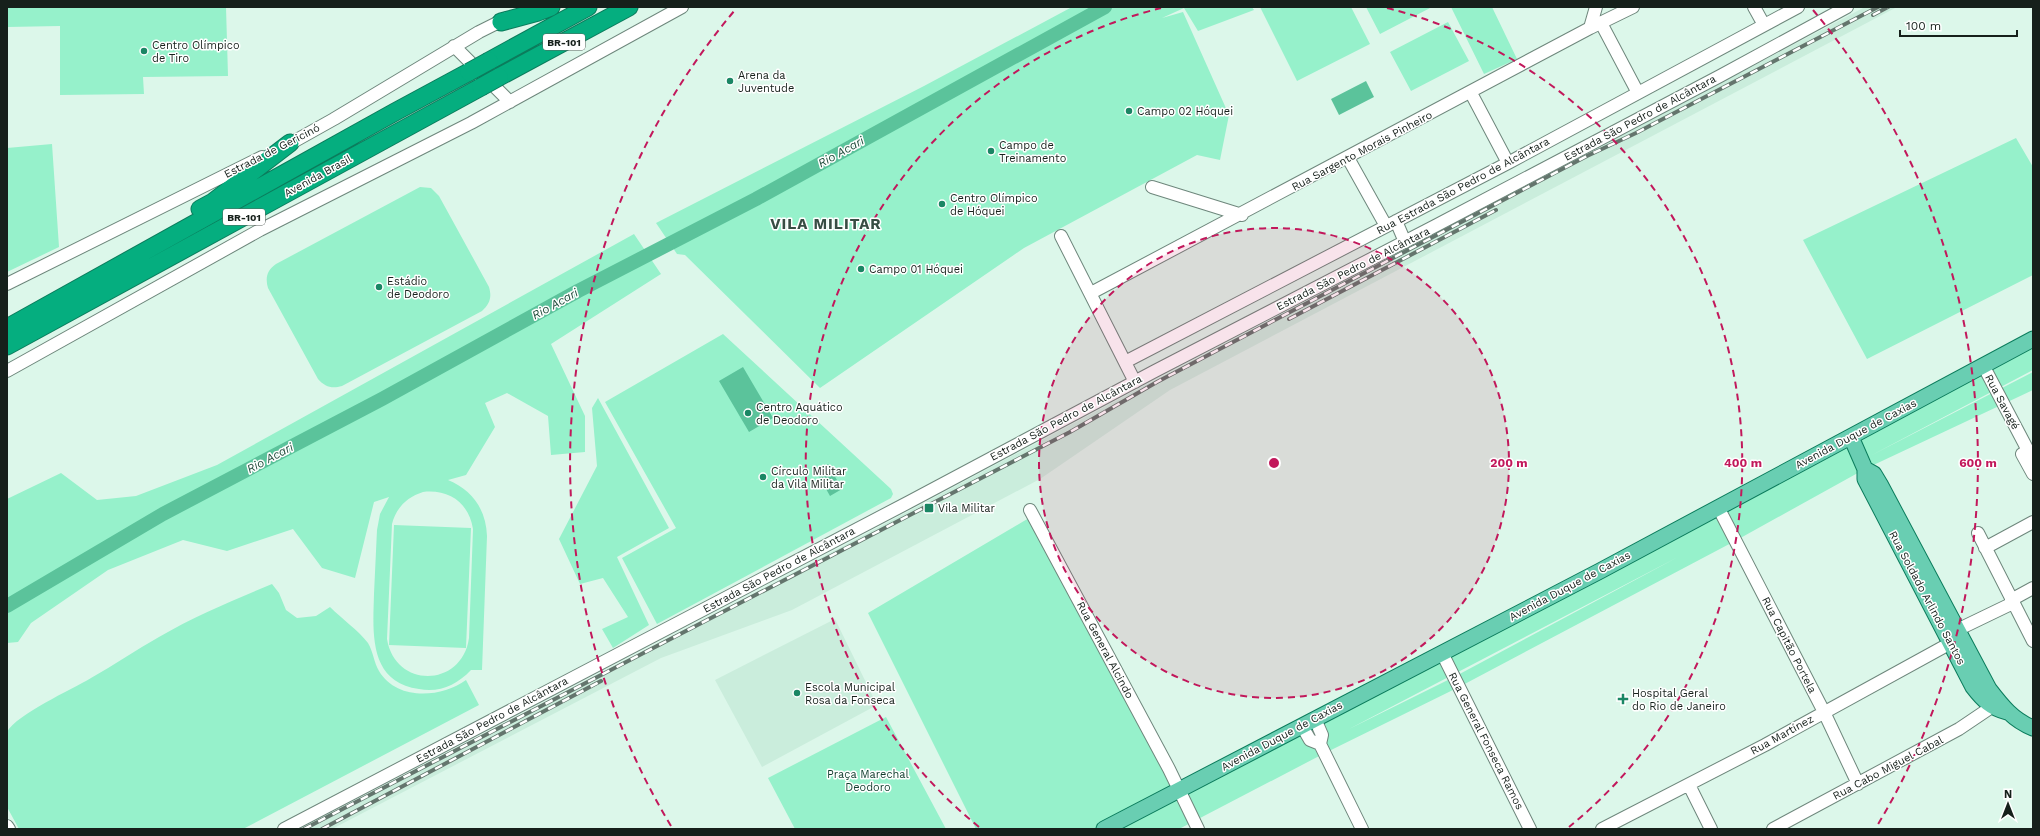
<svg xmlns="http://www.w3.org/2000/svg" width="2040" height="836" viewBox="0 0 2040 836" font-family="'Work Sans',sans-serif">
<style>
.built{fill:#caeddc}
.green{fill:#96f1cb;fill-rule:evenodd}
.water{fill:#5bc39b}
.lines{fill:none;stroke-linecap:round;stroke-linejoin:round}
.river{stroke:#5bc39b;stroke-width:14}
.minor-casing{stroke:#6e877c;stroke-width:14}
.major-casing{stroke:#0b7c5c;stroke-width:17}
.highway-casing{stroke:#0b7c5c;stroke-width:19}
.minor{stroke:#fff;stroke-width:12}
.major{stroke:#69ceb2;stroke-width:15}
.highway{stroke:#05ae7f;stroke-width:17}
.rail-casing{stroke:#64756d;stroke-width:4}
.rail{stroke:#fff;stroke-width:2.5;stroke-dasharray:8;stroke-linecap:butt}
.highway-bridge-casing{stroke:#0b7c5c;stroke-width:19;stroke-linecap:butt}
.highway-bridge{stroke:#05ae7f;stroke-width:17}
.ring{fill:none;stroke:#c2185b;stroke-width:2;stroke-dasharray:7 5}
.poi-dot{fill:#1a8664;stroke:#fff;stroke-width:1.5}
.labels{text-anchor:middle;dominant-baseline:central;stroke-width:3;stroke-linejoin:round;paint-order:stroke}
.shield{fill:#fff;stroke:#5c635f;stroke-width:1}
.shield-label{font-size:10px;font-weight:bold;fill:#16201b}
.poi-label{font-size:11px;fill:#16201b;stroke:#fff;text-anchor:start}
.street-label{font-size:11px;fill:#16201b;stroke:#fff}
.park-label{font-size:11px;fill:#103e2e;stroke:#fff}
.water-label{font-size:12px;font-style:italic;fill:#204c3b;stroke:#fff}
.district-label{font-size:15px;font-weight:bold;letter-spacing:1px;fill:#374d43;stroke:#fff}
.centre{fill:#c2185b;stroke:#fff;stroke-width:2}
.ring-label{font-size:12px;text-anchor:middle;font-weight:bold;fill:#c2185b;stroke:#fff;stroke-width:3;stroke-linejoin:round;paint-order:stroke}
</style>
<rect width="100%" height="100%" fill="#dcf7ea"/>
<!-- built -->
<path class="built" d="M 1865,7 L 1897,7 L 1170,390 L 1040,479 L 792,610 L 661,658 L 332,829 L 300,829 L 678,634 L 1136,390 Z
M 835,619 L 877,705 L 762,767 L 715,680 Z"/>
<!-- green -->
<path class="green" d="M 7,7 L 226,7 L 228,76 L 143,77 L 144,94 L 60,95 L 60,26 L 7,27 Z
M 1072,7 L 1252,7 L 1254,10 L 1198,31 L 1184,8 L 1162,18 L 1183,12 L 1229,115 L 1220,160 L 1197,155 L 1024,248 L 820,388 L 685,255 L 677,254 L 656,223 L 924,86 Z
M 1260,7 L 1351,7 L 1370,44 L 1297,81 Z
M 1366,7 L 1432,7 L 1380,34 Z
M 1451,7 L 1492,7 L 1517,59 L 1484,74 Z
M 1448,22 L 1469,61 L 1411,91 L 1390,52 Z
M 2016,138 L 2033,167 L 2033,275 L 1867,359 L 1803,240 Z
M 52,144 L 59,247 L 7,272 L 7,148 Z
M 420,187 L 431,188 L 439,196 L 489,287 C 492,297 490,304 482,311 L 342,386 C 332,389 325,387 318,379 L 268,288 C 265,278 267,270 276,264 Z
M 634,234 L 661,274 L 551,344 L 585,416 L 585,452 L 551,455 L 548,416 L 507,393 L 485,403 L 495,427 L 466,475 L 448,480 C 472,490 486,509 487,536 L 482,670 L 471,670 C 457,685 439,693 419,689 C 368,682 373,632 374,594 C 375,572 376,551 377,530 L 380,514 L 389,497 L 374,502 L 355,578 L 322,568 L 293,529 L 227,551 L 183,540 L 108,570 L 31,623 L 18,642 L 7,643 L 7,499 L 61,473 L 97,500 L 136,496 L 217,465 ZM 423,492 C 449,489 469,503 473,529 L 469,638 C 462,688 395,689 387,639 L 392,524 C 396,508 407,497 423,492 Z
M 723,334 L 891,489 L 893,494 L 891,498 L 657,624 L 622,558 L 676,528 L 605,402 Z
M 2033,341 L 2033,370 L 1870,456 L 2033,372 L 2033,390 L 1865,469 L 1735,541 L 1459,687 L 1325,753 L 1179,829 L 976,829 L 868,613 L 1034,515 L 1179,788 ZM 1678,557 L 1454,677 L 1349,729 Z
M 598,398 L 669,528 L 617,557 L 649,625 L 613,648 L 602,629 L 628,617 L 603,578 L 580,584 L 559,539 L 597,466 L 592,408 Z
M 394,525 L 471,528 L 466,648 L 389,645 Z
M 272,584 L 279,593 L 286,610 L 297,618 L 316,616 L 330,607 C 342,619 358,630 368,643 C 373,651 374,663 379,671 C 397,701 441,698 466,680 L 479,705 L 243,829 L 19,829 L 7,807 L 7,732 C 17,714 71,690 91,678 C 114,665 136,650 159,637 C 195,616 234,600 272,584 Z
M 886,717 L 946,829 L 795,829 L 768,778 Z"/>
<!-- water -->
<path class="water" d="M 1366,81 L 1374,97 L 1339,115 L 1331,99 Z
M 743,367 L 773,418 L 749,432 L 719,381 Z
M 828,464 L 842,489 L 830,496 L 816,471 Z"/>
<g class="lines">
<!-- river -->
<path class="river" d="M 7,606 L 163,514 L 382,399 L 578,291 L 756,199 L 1105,7"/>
<defs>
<path id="minor" d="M 1754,7 L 1764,25
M 1601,23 L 1638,93
M 1590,28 L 1596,7
M 454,46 L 510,102
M 1471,93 L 1508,163
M 284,147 L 334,119 L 479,32 L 507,18
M 1348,158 L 1386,226
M 1152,187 L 1242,215
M 1396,221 L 1405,242
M 1061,236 L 1135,382
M 7,284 L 262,157
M 1091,293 L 1590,28 L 1633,7
M 1125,362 L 1508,163 L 1798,7
M 1983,365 L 2033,460
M 7,371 L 260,230 L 471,123 L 682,7
M 2022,454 L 2033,474
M 1718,507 L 1824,712 L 1858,784
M 1030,510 L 1169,769 L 1198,829
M 1978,533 L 2033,641
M 1985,548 L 2033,522
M 2011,600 L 2033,588
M 1957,630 L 2013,603
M 1442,653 L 1530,829
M 1315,719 L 1322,735 L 1320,744 L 1362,829
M 1302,726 L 1310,740 L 1320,744
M 1689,785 L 1711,829
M 7,826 L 9,829
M 284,829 L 909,502 L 1155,371 L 1435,226 L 1720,76 L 1847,7
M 1602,829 L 1765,745 L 1958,639
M 1773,829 L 1959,729 L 1999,702"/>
<path id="major" d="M 1851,437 L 1865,469 L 1865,479 L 1973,687 C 1983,700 1991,708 2007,712
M 1865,469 L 1874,474 L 1880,484 L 1989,689 C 2002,706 2013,720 2033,728
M 1104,829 L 1600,571 L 2033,339"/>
<path id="highway" d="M 501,22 L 538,12 L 551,7
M 489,61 L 588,7
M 499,77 L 629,7
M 200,209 L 213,202 L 290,143
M 7,328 L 395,112 L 469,72
M 7,346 L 481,87"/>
</defs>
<!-- minor casing -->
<use href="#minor" class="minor-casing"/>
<!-- major casing -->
<use href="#major" class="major-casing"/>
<!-- highway casing -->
<use href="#highway" class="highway-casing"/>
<!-- minor -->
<use href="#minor" class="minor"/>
<!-- major -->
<use href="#major" class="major"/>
<!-- highway -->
<use href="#highway" class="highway"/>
<defs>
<path id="rail" d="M 1873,15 L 1888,7
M 1289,319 L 1496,210
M 304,829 L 1070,432 L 1157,382 L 1587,156 L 1636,133 L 1878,7
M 322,829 L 601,681"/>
</defs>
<!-- rail casing -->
<use href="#rail" class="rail-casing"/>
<!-- rail -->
<use href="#rail" class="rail"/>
<defs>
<path id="highway-bridge" d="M 469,72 L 489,61
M 481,87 L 499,77"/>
</defs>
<!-- highway-bridge casing -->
<use href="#highway-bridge" class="highway-bridge-casing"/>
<!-- highway-bridge -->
<use href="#highway-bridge" class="highway-bridge"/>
</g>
<!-- distance rings -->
<circle cx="1274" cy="463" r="235" fill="#c2185b" fill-opacity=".12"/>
<g class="ring">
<circle cx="1274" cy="463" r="235"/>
<path d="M979 827A469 469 0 0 1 1161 8M1387 8A469 469 0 0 1 1569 827"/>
<path d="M671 826A704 704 0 0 1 735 10M1813 10A704 704 0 0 1 1877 826"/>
</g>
<!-- markers -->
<g class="poi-dot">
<circle cx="144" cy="51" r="4"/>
<circle cx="730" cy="81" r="4"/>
<circle cx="1129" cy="111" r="4"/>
<circle cx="991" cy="151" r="4"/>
<circle cx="942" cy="204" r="4"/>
<circle cx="861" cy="269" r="4"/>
<circle cx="379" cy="287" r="4"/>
<circle cx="748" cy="413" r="4"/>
<circle cx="763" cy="477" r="4"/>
<rect x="924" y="503" width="10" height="10" rx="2"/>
<circle cx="797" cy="693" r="4"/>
<path d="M1621 693h4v4h4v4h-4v4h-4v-4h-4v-4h4z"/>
</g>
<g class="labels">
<!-- shield labels -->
<g class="shield">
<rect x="543" y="34" width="42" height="16" rx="3"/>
<rect x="223" y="209" width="42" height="16" rx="3"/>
</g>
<g class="shield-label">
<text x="564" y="42">BR-101</text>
<text x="244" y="217">BR-101</text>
</g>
<!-- poi labels -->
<g class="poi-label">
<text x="152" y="45">Centro Olímpico<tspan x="152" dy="13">de Tiro</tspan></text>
<text x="738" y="75">Arena da<tspan x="738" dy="13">Juventude</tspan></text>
<text x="1137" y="111">Campo 02 Hóquei</text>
<text x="999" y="145">Campo de<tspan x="999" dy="13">Treinamento</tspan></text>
<text x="950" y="198">Centro Olímpico<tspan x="950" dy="13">de Hóquei</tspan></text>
<text x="869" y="269">Campo 01 Hóquei</text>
<text x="387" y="281">Estádio<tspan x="387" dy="13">de Deodoro</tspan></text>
<text x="756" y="407">Centro Aquático<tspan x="756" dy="13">de Deodoro</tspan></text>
<text x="771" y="471">Círculo Militar<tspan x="771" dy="13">da Vila Militar</tspan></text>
<text x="938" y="508">Vila Militar</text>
<text x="805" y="687">Escola Municipal<tspan x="805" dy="13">Rosa da Fonseca</tspan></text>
<text x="1632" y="693">Hospital Geral<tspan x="1632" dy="13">do Rio de Janeiro</tspan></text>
</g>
<!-- street labels -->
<g class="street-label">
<text transform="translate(1640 118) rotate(-28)">Estrada São Pedro de Alcântara</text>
<text transform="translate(272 151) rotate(-27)">Estrada de Gericinó</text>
<text transform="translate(1362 151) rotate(-28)">Rua Sargento Morais Pinheiro</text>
<text transform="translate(318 176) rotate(-29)">Avenida Brasil</text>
<text transform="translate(1463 186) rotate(-28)">Rua Estrada São Pedro de Alcântara</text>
<text transform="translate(1353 269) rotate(-27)">Estrada São Pedro de Alcântara</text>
<text transform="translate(2002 402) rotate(62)">Rua Savagé</text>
<text transform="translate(1066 418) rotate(-28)">Estrada São Pedro de Alcântara</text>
<text transform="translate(1856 434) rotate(-28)">Avenida Duque de Caxias</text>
<text transform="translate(779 570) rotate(-28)">Estrada São Pedro de Alcântara</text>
<text transform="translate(1570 586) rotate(-28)">Avenida Duque de Caxias</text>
<text transform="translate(1927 598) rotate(62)">Rua Soldado Arlindo Santos</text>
<text transform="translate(1789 645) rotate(63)">Rua Capitão Portela</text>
<text transform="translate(1105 650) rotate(62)">Rua General Alcindo</text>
<text transform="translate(492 720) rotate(-28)">Estrada São Pedro de Alcântara</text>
<text transform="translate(1782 735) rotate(-29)">Rua Martínez</text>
<text transform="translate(1282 736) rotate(-28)">Avenida Duque de Caxias</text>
<text transform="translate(1486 741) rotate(63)">Rua General Fonseca Ramos</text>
<text transform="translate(1888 768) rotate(-28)">Rua Cabo Miguel Cabal</text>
</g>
<!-- park labels -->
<g class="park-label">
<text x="868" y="774">Praça Marechal<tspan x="868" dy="13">Deodoro</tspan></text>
</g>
<!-- water labels -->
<g class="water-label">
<text transform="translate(841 152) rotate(-29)">Rio Acari</text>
<text transform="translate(555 304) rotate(-29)">Rio Acari</text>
<text transform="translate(270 458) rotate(-28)">Rio Acari</text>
</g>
<!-- district labels -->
<g class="district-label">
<text x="826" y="224">VILA MILITAR</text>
</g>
</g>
<circle cx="1274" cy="463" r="6" class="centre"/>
<g class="ring-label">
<text x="1509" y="467">200 m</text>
<text x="1743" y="467">400 m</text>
<text x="1978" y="467">600 m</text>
</g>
<!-- border -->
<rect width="2040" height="836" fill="none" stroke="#16201b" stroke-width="16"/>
<!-- north arrow -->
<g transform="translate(2008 804)" stroke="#ffffff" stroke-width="3" paint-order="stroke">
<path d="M0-3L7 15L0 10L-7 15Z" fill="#16201b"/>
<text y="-6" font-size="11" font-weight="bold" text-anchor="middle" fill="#16201b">N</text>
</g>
<!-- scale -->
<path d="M1900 30v6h117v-6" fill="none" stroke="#16201b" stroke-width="2"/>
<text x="1906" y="30" font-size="12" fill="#16201b" stroke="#ffffff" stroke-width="3" paint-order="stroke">100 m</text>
</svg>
